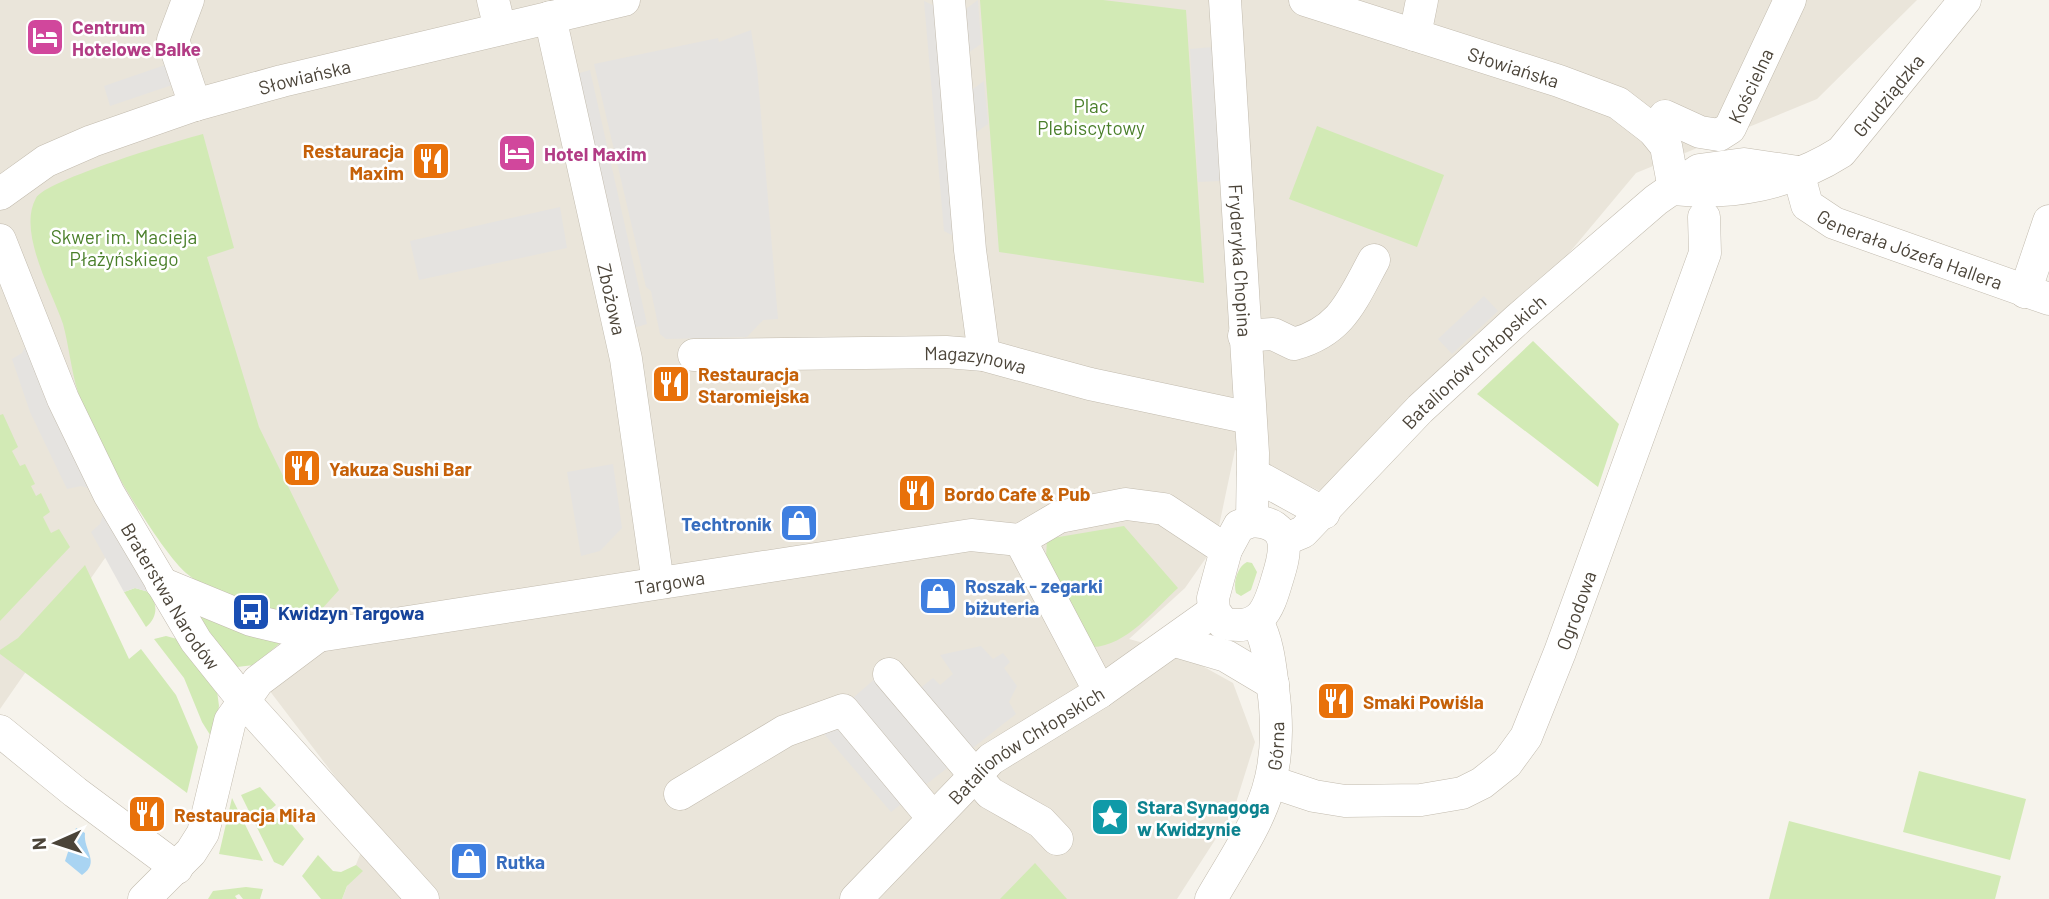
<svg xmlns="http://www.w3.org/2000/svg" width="2049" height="899" viewBox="0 0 2049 899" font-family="Barlow,sans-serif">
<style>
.residential{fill:#eae5da}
.green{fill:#d2eab5}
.parking{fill:#e5e3e0}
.water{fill:#a9d4f2}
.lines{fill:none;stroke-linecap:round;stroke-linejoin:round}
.minor-casing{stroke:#c2bbae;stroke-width:33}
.minor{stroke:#fff;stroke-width:32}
.labels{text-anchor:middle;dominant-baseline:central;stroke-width:5;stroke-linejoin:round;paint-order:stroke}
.hotel-label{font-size:19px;font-weight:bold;fill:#b23c85;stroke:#fff;text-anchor:start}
.street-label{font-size:19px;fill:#4b4439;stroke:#fff}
.park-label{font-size:19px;fill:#4a7f2a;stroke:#fff}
.food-label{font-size:19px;font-weight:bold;fill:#c56008;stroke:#fff;text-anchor:start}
.shop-label{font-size:19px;font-weight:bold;fill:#366cbe;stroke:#fff;text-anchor:start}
.transit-label{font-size:19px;font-weight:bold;fill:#164399;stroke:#fff;text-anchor:start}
.culture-label{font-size:19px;font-weight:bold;fill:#0d838f;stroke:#fff;text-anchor:start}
</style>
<rect width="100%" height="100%" fill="#f6f3ec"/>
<!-- residential -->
<path class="residential" d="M 0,0 L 1917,0 L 1817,99 L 1636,173 L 1549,277 L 1320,491 L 1235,450 L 1215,545 L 1185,588 L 1129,639 L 1179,653 L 1233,683 L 1255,742 L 1233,812 L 1177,899 L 342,899 L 372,825 L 250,665 L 153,489 L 0,709 Z"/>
<!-- green -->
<path class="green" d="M 980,0 L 1103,0 L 1186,10 L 1204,283 L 999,252 Z
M 1317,126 L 1444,175 L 1417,247 L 1289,199 Z
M 203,134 L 234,248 L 207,257 L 259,427 L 339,590 L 320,611 C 274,613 222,604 186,573 C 156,546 89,431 78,392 C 71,370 69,346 63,324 C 52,291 17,232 36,198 C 46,180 176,141 203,134 Z
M 1533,341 L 1619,424 L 1598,487 L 1477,394 Z
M 3,414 L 18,447 L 12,451 L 20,466 L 25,464 L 35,484 L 31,486 L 36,496 L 41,493 L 50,512 L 43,517 L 51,533 L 59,529 L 70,547 L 0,621 L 0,415 Z
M 1124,526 L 1178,588 C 1154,610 1126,646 1093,647 L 1046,558 L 1047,539 Z
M 1247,562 L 1252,563 L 1257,572 L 1251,590 L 1241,596 L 1236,593 C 1233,583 1237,567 1247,562 Z
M 85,565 L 129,659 L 141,649 L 176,695 L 198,747 L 187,793 L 0,654 L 0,650 L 18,638 Z
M 135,588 L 149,592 C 158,604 158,617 146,627 L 124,592 Z
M 200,616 L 279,639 L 280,643 L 254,665 L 237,667 L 198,619 Z
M 166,636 L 177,639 L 217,691 L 219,706 L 212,738 L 202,722 L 184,678 L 154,639 Z
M 1919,771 L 2026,799 L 2010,860 L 1903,832 Z
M 260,787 L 276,805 L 270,810 L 278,819 L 284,815 L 304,839 L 283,866 L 274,862 L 241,795 Z
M 232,798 L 263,861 L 219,854 Z
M 1789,821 L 2001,876 L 1995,899 L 1769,899 Z
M 318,855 L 333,871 L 341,872 L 356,865 L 363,871 L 347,886 L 342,899 L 321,899 L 302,876 Z
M 1035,863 L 1067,899 L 1000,899 Z
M 246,887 L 263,889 L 260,899 L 243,899 L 239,894 L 235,896 L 237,899 L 208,899 L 213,891 Z"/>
<!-- parking -->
<path class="parking" d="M 978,0 L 981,44 L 968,53 L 963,11 Z
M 924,1 L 943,10 L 964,242 L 944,231 Z
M 751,30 L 757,67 L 778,319 L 763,320 L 747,337 L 666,339 L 660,334 L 651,291 L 646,287 L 594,64 L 718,38 L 719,42 Z
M 1213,47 L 1220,181 L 1198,182 L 1190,49 Z
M 168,64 L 175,84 L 110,106 L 104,86 Z
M 590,70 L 647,324 L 630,329 L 573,75 Z
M 984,81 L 988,124 L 974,134 L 970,91 Z
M 560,207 L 567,248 L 419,280 L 410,241 Z
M 1484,296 L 1498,311 L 1452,354 L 1438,339 Z
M 28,342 L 91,489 L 81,486 L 67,489 L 30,412 L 12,359 L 22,353 Z
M 613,464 L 622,528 L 600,551 L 581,556 L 567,472 Z
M 103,515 L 149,592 L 135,588 L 124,592 L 91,532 L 100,524 Z
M 981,646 L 993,659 L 1003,653 L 1010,662 L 1004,668 L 1017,686 L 1009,702 L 1016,714 L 891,812 L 819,728 L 895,661 L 919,689 L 933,678 L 940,685 L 953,674 L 940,655 Z"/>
<!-- water -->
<path class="water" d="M 76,828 L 85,833 C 83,851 101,862 82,875 L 65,861 Z"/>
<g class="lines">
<defs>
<g id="minor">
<path d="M 188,0 L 173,40 L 195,105"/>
<path d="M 493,0 L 500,29"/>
<path d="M 949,0 L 970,250 L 984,355"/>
<path id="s1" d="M 1225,0 L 1253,453 L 1252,521"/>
<path id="s2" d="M 1305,0 L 1559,81 L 1618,103 L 1653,130 L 1666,146 L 1674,189"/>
<path id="s3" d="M 550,17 L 626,359 L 658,583"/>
<path d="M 1415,35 L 1422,0"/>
<path id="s4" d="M 1653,130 L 1665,116 L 1700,132 L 1719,135 L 1730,128 L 1790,0"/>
<path id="s5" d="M 1798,172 L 1807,205 L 1834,223 L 2049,299"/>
<path id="s6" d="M 1674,189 C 1732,195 1791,184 1841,152 L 1965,0"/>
<path id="s7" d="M 0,194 L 46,161 L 92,141 L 195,105 L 282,81 L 624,0"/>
<path id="s8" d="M 0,240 L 63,399 L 109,494 L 196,641 L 244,701 L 423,899"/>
<path d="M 2025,292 L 2049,221"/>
<path d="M 1244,336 L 1273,334 L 1294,344 C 1342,331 1352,300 1374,260"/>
<path id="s9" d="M 694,355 L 946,352 L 984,355 L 1090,384 L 1250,418"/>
<path d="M 1253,474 L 1324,513"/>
<path d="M 1252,521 C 1293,523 1286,552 1277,580 C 1268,611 1260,632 1223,623 L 1214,611 L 1213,598 L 1226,550 L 1239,526 Z"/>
<path d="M 1020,540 L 1059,517 L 1126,504 L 1164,509 L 1226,550"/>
<path id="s10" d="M 1284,540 L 1303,532 L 1420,409 L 1519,318 L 1656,200 L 1699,170 L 1744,164 L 1798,172"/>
<path id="s11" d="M 161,583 L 251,620 L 318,636 L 971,535 L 1020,540 L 1100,692"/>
<path d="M 1175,641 L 1226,656 L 1273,684"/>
<path d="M 889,674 L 990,793 L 1041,822 L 1057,839"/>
<path d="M 0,731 L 75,792 L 177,868"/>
<path id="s12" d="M 1272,782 L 1314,796 L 1345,801 L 1421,800 L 1462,793 L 1482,783 L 1507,763 L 1526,737 L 1560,652 L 1705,253 L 1704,217"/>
<path d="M 680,794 L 785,731 L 843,710 L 933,818"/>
<path d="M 144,899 L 191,852 L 203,833 L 230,721 L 258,681 L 318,636"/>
<path id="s13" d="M 856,899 L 991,759 L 1100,692 L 1214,611"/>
<path id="s14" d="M 1211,899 C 1258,819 1286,785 1273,688 C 1270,664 1268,642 1257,621"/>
</g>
</defs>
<!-- minor casing -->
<use href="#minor" class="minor-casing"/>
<!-- minor -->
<use href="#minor" class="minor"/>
</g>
<!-- icons -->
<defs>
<symbol id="hotel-square" viewBox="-11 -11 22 22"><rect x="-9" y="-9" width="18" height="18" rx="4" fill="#d1479c" stroke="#fff"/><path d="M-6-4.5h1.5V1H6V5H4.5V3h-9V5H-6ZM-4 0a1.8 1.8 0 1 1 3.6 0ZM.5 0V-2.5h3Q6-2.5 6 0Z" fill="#fff"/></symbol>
<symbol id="restaurant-square" viewBox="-11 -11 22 22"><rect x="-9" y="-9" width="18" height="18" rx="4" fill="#e8710a" stroke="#fff"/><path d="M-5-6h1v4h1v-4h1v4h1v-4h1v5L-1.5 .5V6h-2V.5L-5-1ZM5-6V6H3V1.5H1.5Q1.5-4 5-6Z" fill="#fff"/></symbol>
<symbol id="shop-square" viewBox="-11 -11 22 22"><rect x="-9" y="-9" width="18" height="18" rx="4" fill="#3f7fe0" stroke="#fff"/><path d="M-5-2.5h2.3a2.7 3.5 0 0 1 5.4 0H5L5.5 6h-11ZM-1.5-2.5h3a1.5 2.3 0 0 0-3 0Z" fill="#fff"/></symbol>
<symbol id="bus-square" viewBox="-11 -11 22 22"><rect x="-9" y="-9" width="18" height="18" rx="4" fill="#1a4fb4" stroke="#fff"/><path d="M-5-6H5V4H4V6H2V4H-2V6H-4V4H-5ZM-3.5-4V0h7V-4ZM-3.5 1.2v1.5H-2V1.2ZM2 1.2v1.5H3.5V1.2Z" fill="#fff"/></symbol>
<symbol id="sight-square" viewBox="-11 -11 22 22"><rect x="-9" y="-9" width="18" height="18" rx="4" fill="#0f9aa8" stroke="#fff"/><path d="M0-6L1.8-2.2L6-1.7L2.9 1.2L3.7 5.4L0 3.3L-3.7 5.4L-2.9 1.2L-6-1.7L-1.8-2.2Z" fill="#fff"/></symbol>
</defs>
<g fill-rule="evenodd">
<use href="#hotel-square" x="23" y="15" width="44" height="44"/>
<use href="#hotel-square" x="495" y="131" width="44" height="44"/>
<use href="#restaurant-square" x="409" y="139" width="44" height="44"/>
<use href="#restaurant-square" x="649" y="362" width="44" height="44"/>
<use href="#restaurant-square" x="280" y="446" width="44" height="44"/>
<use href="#restaurant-square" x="895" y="471" width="44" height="44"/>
<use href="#shop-square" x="777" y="501" width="44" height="44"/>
<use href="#shop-square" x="916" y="574" width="44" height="44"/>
<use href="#bus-square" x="229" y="590" width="44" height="44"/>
<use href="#restaurant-square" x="1314" y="679" width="44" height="44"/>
<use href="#restaurant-square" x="125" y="792" width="44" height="44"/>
<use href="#sight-square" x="1088" y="795" width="44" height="44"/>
<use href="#shop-square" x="447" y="839" width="44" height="44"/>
</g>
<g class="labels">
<!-- hotel labels -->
<g class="hotel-label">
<text x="72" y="26">Centrum<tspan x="72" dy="22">Hotelowe Balke</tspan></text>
<text x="544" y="153">Hotel Maxim</text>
</g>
<!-- street labels -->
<g class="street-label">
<text stroke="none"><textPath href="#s2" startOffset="219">Słowiańska</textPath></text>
<text stroke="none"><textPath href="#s7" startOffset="329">Słowiańska</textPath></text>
<text stroke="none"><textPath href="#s4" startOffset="136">Kościelna</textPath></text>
<text stroke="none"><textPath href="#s6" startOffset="248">Grudziądzka</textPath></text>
<text stroke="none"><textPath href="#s5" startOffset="147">Generała Józefa Hallera</textPath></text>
<text stroke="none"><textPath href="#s1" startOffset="261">Fryderyka Chopina</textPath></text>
<text stroke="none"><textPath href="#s3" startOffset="289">Zbożowa</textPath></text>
<text stroke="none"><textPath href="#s9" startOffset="282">Magazynowa</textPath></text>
<text stroke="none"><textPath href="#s10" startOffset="262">Batalionów Chłopskich</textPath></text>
<text stroke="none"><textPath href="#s11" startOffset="522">Targowa</textPath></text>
<text stroke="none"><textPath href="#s8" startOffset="396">Braterstwa Narodów</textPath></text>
<text stroke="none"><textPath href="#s12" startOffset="416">Ogrodowa</textPath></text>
<text stroke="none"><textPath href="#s13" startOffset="231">Batalionów Chłopskich</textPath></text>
<text stroke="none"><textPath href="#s14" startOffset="168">Górna</textPath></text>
</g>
<!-- park labels -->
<g class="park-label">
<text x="1091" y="105">Plac<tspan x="1091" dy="22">Plebiscytowy</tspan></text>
<text x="124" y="236">Skwer im. Macieja<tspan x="124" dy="22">Płażyńskiego</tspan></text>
</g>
<!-- food labels -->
<g class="food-label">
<text x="404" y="150" text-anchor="end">Restauracja<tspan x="404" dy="22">Maxim</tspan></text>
<text x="698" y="373">Restauracja<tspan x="698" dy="22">Staromiejska</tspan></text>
<text x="329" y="468">Yakuza Sushi Bar</text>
<text x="944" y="493">Bordo Cafe &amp; Pub</text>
<text x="1363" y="701">Smaki Powiśla</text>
<text x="174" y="814">Restauracja Miła</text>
</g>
<!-- shop labels -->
<g class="shop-label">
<text x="772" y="523" text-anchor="end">Techtronik</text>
<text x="965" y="585">Roszak - zegarki<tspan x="965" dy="22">biżuteria</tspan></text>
<text x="496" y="861">Rutka</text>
</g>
<!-- transit labels -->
<g class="transit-label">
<text x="278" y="612">Kwidzyn Targowa</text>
</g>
<!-- culture labels -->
<g class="culture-label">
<text x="1137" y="806">Stara Synagoga<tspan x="1137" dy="22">w Kwidzynie</tspan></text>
</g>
</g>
<!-- north arrow -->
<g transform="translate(56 843) rotate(267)" stroke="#ffffff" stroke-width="5" paint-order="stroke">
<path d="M0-5L12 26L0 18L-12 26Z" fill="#4b4439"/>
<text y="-10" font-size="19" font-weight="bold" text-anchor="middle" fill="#4b4439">N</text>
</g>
</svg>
